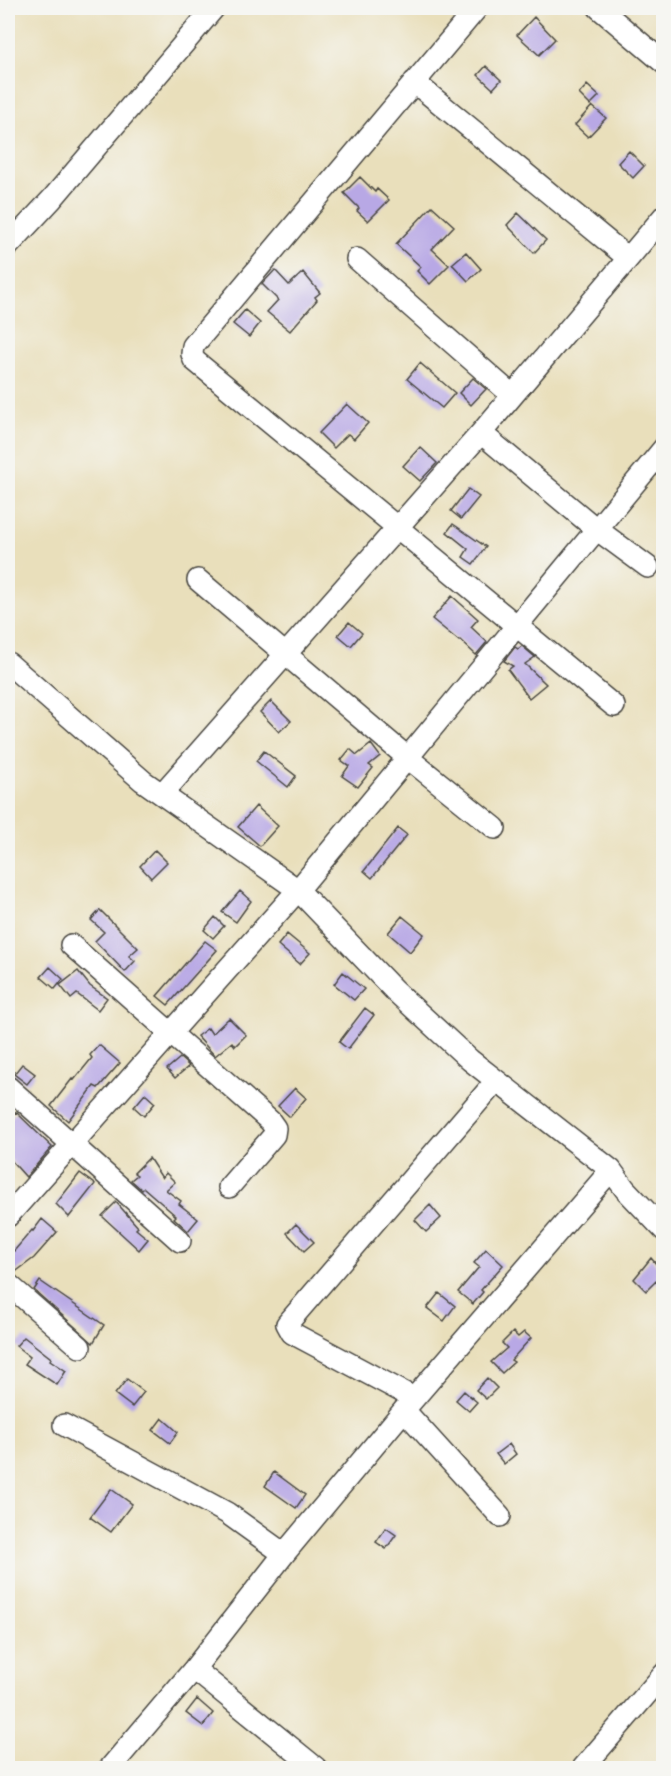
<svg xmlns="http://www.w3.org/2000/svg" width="671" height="1776" viewBox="0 0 671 1776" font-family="Dekko,sans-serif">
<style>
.building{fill:#b8a8e5}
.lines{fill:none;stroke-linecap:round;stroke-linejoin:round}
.minor-casing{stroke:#484641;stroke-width:24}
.minor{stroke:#fff;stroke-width:21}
</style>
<rect width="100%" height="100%" fill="#f6f6f2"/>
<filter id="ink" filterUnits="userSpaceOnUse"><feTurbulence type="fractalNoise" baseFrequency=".0167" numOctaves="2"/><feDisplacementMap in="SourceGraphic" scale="12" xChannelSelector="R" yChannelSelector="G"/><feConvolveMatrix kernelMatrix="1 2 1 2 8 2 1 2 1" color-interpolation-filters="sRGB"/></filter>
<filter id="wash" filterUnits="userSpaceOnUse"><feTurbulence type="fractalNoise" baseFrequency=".008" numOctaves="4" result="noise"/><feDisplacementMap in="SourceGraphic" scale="24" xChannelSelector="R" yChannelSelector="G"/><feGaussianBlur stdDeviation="1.35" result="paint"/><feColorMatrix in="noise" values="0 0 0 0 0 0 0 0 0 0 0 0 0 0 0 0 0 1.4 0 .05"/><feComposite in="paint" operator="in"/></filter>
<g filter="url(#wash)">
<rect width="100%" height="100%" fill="#e9dfbb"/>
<g id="blocks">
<!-- building -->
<path class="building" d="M 534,17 L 555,39 L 539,55 L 517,35 Z
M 486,66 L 501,80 L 493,89 L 478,75 Z
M 587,85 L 599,96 L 590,105 L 579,94 Z
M 592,106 L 606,118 L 588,137 L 575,125 Z
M 629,151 L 644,166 L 633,178 L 618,163 Z
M 360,177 L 375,192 L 377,189 L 389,200 L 368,221 L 357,211 L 359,208 L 344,193 Z
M 432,206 L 454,226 L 432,249 L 449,265 L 430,284 L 417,271 L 421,267 L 396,244 Z
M 518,213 L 546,240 L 534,253 L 507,225 Z
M 466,252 L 481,269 L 468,281 L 452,264 Z
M 275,270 L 289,285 L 303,272 L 320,293 L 315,297 L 317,300 L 290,331 L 267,312 L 278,300 L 262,284 Z
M 245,310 L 260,323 L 249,337 L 233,324 Z
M 420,363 L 455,393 L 442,408 L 407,379 Z
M 473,378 L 486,389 L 471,405 L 459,393 Z
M 347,404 L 368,423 L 354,439 L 348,434 L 334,448 L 319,433 Z
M 420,447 L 437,463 L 420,481 L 403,466 Z
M 468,489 L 479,497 L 461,519 L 451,511 Z
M 453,524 L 486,547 L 473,564 L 463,557 L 468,549 L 447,532 Z
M 452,596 L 478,619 L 471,627 L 487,642 L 476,655 L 460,640 L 459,641 L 432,619 Z
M 349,622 L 362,633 L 351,646 L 338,635 Z
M 522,646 L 535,657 L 525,664 L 546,684 L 529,698 L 508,670 L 513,666 L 504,661 L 515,647 L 518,649 Z
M 271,701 L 291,721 L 279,732 L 260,712 Z
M 371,744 L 380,756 L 369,765 L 373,768 L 358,787 L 342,776 L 349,766 L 341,760 L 350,749 L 357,755 Z
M 264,751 L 296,776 L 288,787 L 256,761 Z
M 256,806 L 278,826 L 260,846 L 238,827 Z
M 398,828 L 407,835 L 372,878 L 364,871 Z
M 155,850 L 167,862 L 151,878 L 140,866 Z
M 240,891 L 251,901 L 236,922 L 222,912 Z
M 100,910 L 138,948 L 129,956 L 135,961 L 125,972 L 95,941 L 104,932 L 91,920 Z
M 402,916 L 424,934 L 410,952 L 388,933 Z
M 215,917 L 224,926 L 213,938 L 204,930 Z
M 287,934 L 310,953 L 300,964 L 278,945 Z
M 205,941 L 217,950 L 168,1005 L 157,996 Z
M 50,967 L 63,979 L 55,989 L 41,977 Z
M 78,971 L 90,986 L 107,998 L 98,1010 L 77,994 L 71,999 L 60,985 Z
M 343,972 L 364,989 L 354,1000 L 334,984 Z
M 365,1008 L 374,1015 L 348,1049 L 339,1042 Z
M 229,1018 L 246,1035 L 235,1046 L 232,1042 L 215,1056 L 197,1036 L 208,1028 L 212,1034 Z
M 99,1045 L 120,1063 L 98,1088 L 94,1086 L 68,1121 L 51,1106 L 72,1079 L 74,1080 L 92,1058 L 90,1055 Z
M 180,1058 L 189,1066 L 175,1078 L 167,1069 Z
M 22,1064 L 35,1074 L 27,1084 L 14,1074 Z
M 295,1088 L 306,1098 L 290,1117 L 278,1106 Z
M 145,1094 L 155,1103 L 144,1116 L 134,1107 Z
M 16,1112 L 52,1147 L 26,1177 L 8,1157 L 8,1120 Z
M 149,1158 L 162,1178 L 166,1173 L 175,1182 L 166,1190 L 181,1201 L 179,1204 L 198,1219 L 188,1231 L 174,1218 L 176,1216 L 144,1188 L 142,1190 L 131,1180 L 137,1175 L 134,1173 Z
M 80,1173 L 95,1184 L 69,1217 L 56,1204 Z
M 116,1202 L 138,1227 L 136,1229 L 148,1239 L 139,1250 L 102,1216 Z
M 430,1205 L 441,1218 L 426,1232 L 415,1220 Z
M 42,1219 L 57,1232 L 34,1258 L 14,1273 L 8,1272 L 8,1242 L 14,1251 L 32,1230 L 33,1231 Z
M 296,1224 L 314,1242 L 304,1251 L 287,1233 Z
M 486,1249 L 503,1265 L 481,1290 L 483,1292 L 473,1304 L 458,1292 L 479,1267 L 474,1263 Z
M 651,1258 L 663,1272 L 663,1289 L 656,1281 L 646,1291 L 634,1279 Z
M 40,1281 L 104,1325 L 93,1343 L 34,1290 Z
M 439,1293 L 455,1306 L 444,1321 L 427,1308 Z
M 513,1332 L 518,1337 L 524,1332 L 531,1338 L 511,1360 L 514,1362 L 502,1373 L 491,1362 L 507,1348 L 502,1343 Z
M 24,1337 L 51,1358 L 50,1360 L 66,1371 L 57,1385 L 25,1364 L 30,1357 L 16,1346 Z
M 487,1378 L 497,1388 L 486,1399 L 476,1390 Z
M 127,1379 L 144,1392 L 132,1407 L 115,1394 Z
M 464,1391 L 477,1402 L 469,1411 L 456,1400 Z
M 162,1418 L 178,1432 L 170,1443 L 153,1430 Z
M 509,1444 L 516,1454 L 504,1464 L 496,1454 Z
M 274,1472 L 305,1495 L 296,1508 L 265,1486 Z
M 111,1489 L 132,1504 L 111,1532 L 90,1517 Z
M 386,1528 L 396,1535 L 386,1549 L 376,1542 Z
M 197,1699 L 213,1713 L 203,1726 L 186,1713 Z"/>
</g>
</g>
<g filter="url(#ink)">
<use href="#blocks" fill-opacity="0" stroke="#484641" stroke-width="1.5"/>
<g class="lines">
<defs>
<path id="minor" d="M 477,8 L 193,346 L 192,354 L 194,360 L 614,706
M 599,8 L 664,63
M 414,82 L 628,258
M 8,246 L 52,199 L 214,8
M 357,259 L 512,395
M 481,433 L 595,528 L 648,567
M 198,580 L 408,758 L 495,828
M 8,663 L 143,781 L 298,890 L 394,990 L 470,1060 L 611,1170 L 625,1189 L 664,1230
M 162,794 L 481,433 L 664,216
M 71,945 L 270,1121 L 275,1128 L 274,1135 L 229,1187
M 8,1087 L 180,1241
M 8,1216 L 298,890 L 664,448
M 8,1284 L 80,1347
M 414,1398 L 292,1333 L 287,1324 L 496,1081
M 404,1410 L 500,1516
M 64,1425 L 227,1513 L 284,1554
M 194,1669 L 316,1768
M 110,1768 L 194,1669 L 284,1554 L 404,1410 L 611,1170
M 583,1768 L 664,1674"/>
</defs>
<!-- minor casing -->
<use href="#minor" class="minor-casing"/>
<!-- minor -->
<use href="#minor" class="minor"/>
</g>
</g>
<!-- margin -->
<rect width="671" height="1776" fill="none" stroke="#f6f6f2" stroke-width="30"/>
</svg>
